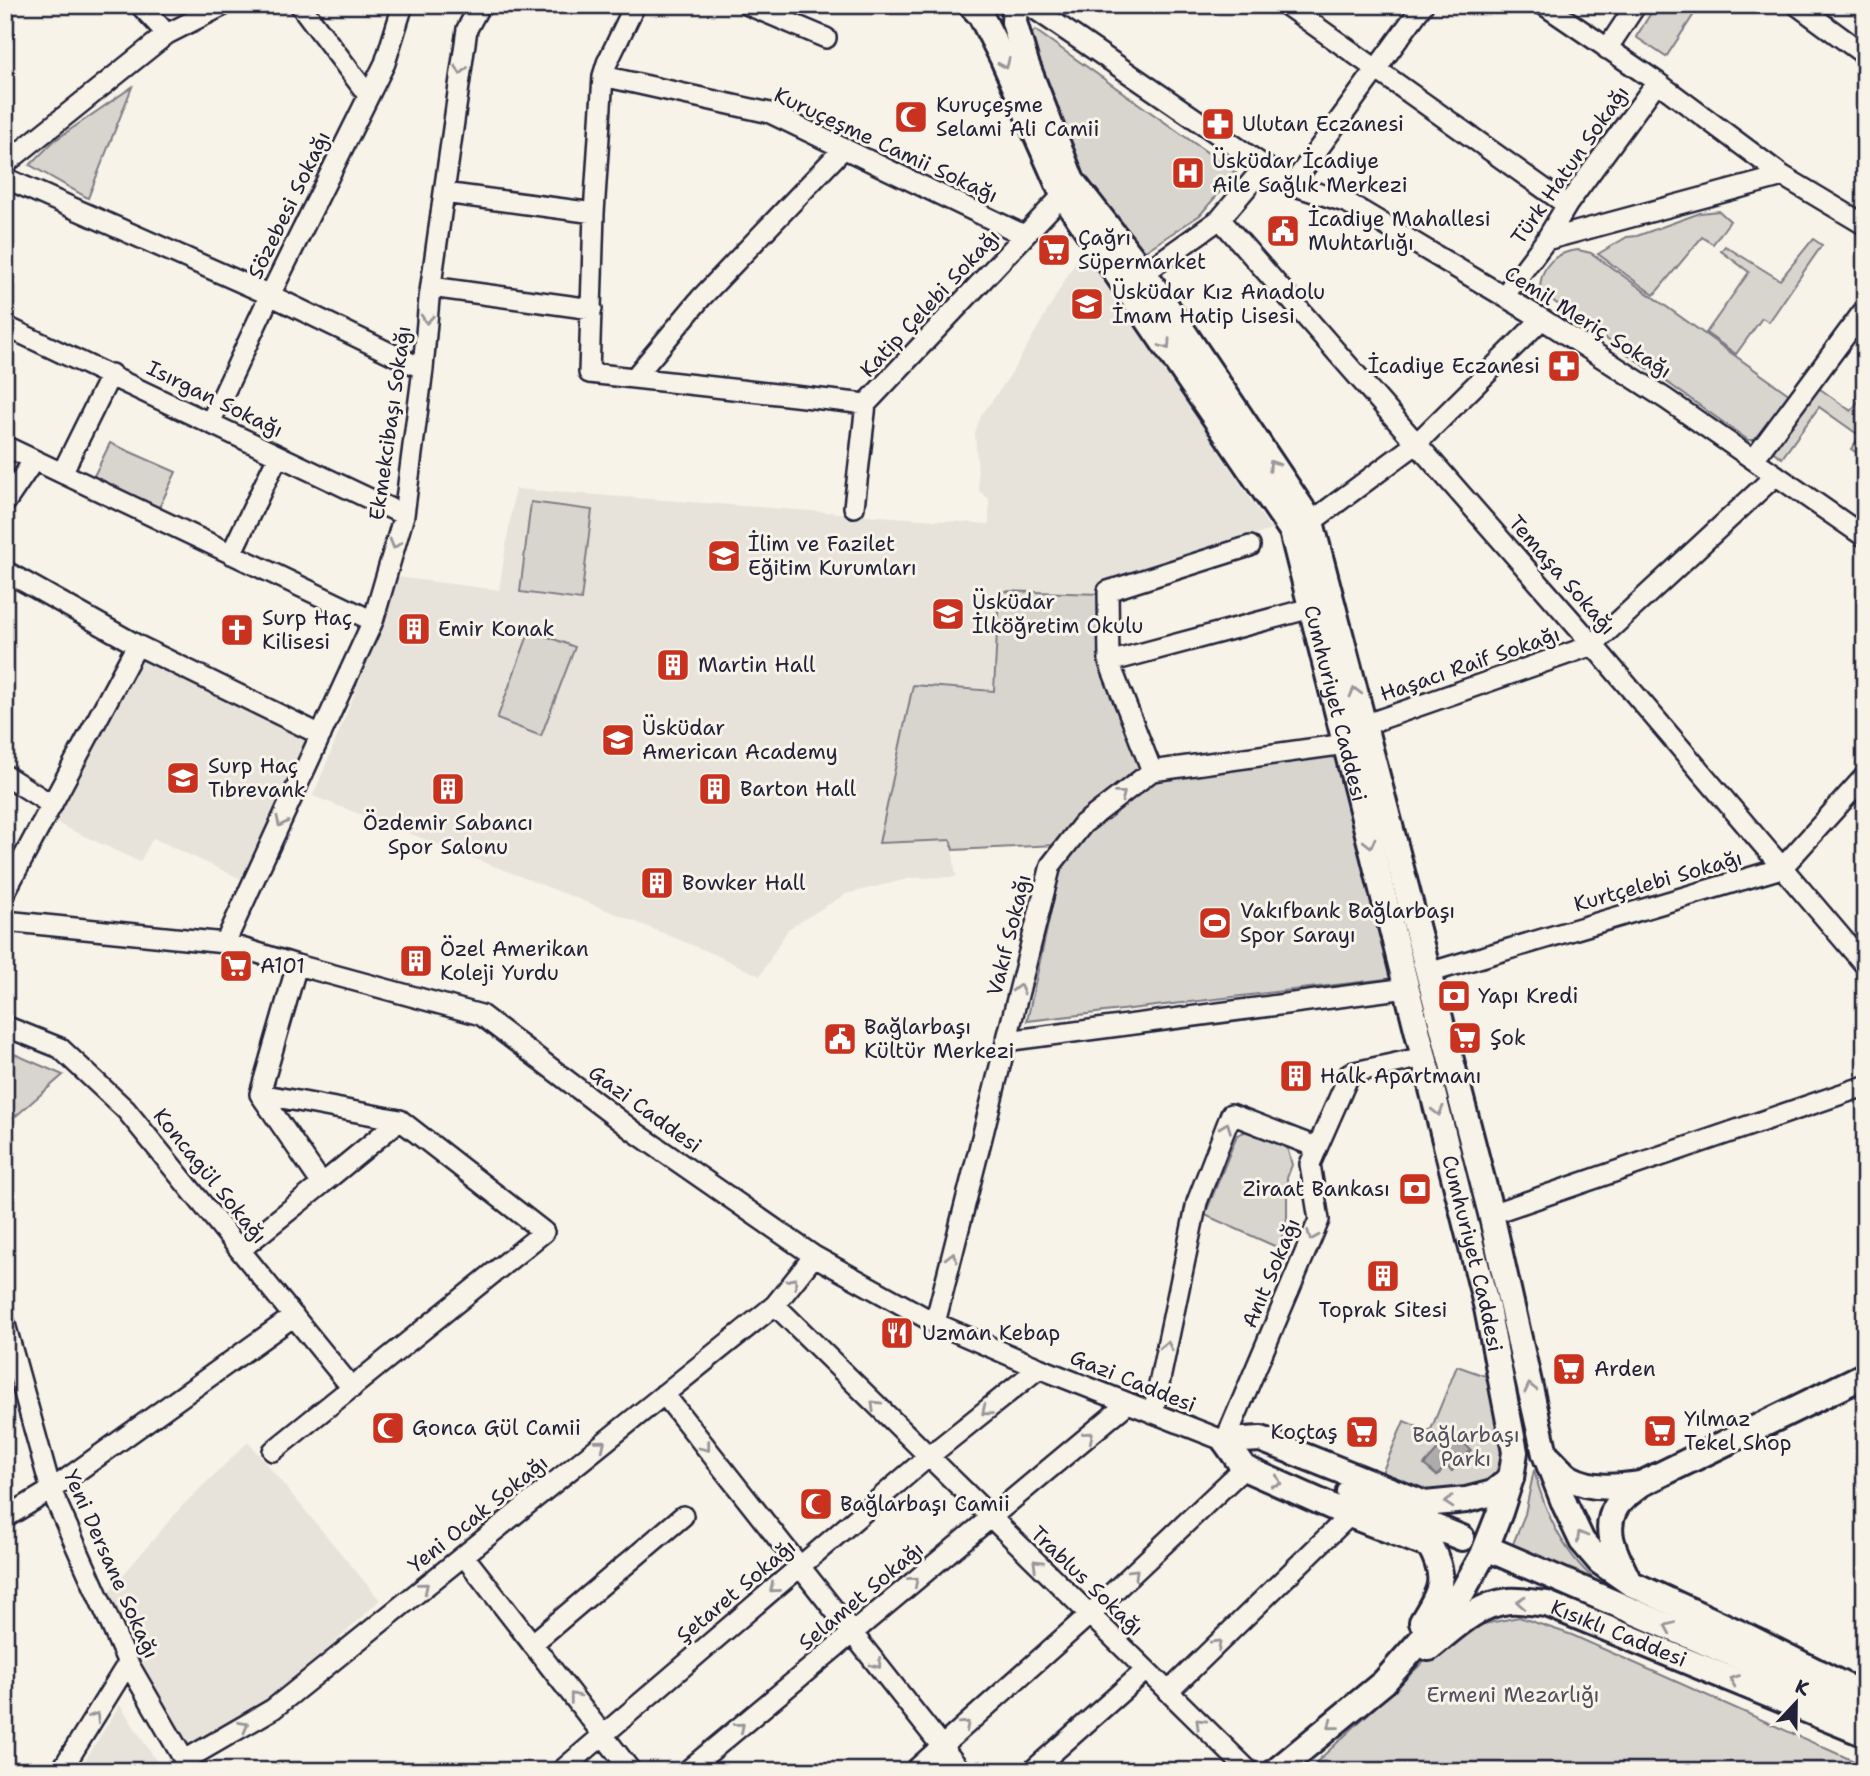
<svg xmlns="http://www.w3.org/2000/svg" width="1870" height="1776" viewBox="0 0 1870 1776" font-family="'Shantell Sans',sans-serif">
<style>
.built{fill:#e7e3db}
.green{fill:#d8d5cf;stroke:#7d7c85;stroke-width:2}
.water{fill:#aeabad;stroke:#76747f;stroke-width:2}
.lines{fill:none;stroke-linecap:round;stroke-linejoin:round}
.minor-casing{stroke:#22223b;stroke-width:24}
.major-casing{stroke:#22223b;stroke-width:30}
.minor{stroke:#f7f3e8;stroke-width:19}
.major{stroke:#f7f3e8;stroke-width:24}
.oneway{stroke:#97959a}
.labels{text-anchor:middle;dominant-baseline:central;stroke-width:6;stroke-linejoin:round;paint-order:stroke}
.poi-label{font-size:21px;fill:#22223b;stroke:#f7f3e8;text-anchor:start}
.street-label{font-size:21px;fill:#22223b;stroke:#f7f3e8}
.park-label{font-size:21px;fill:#504f60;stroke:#f7f3e8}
</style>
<rect width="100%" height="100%" fill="#f7f3e8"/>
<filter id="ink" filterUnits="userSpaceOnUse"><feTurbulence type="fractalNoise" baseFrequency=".0143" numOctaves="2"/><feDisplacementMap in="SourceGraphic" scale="14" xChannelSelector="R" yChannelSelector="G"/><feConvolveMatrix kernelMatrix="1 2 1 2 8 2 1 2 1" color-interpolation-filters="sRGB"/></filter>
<g filter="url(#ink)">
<!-- built -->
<path class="built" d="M 1084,247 L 1271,530 L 1101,586 L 1101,594 L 999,591 L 994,691 L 879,843 L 951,840 L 956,877 L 912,878 L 846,894 L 788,929 L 760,976 L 714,954 L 604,909 L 313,796 L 367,663 L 396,577 L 499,590 L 515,489 L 989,524 L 989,499 L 979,491 L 975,433 L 981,416 L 1011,374 Z
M 140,653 L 311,736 L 243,880 L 153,838 L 140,862 L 52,821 Z
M 248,1442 L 380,1600 L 268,1705 L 189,1750 L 106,1595 L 181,1507 Z
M 120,1705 L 163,1771 L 78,1771 Z"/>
<!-- green -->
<path class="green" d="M 1656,5 L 1700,5 L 1666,57 L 1636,37 Z
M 1035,30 L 1236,173 L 1200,215 L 1136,257 L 1085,187 L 1028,37 Z
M 132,87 L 88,198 L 30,165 L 54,141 Z
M 1719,211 L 1730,221 L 1713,244 L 1702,237 L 1654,295 L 1598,254 L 1627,237 L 1637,236 L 1700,213 Z
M 1813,239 L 1822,245 L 1769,322 L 1762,318 L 1736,354 L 1706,333 L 1749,272 L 1721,251 L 1725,246 L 1780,280 Z
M 1578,250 L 1591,253 L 1790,395 L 1758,440 L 1748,440 L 1545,295 L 1540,288 C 1541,265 1556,252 1578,250 Z
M 1816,386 L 1851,411 L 1865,392 L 1865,458 L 1851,449 L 1860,436 L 1819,407 L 1782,458 L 1771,450 Z
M 110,443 L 176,472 L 159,508 L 93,478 Z
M 531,502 L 592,510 L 581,600 L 520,592 Z
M 999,591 L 1101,594 L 1146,769 L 1057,845 L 953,850 L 951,840 L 879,843 L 913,685 L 994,691 Z
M 530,630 L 575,647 L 541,736 L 497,719 Z
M 1340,753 L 1395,978 L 1027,1021 L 1060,869 L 1088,829 L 1151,781 Z
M 5,1050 L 63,1075 L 16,1116 L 5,1106 Z
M 1247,1131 L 1287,1147 L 1292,1165 L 1287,1178 L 1287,1218 L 1279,1248 L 1205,1215 L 1237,1135 Z
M 1457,1366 L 1491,1378 L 1508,1445 L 1491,1483 L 1426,1497 L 1381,1475 L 1404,1421 L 1430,1432 Z
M 1534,1470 C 1544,1510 1562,1551 1594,1579 C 1606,1590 1622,1597 1635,1606 L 1509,1554 L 1525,1514 Z
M 1519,1617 L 1572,1635 L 1865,1766 L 1865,1771 L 1307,1771 L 1418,1667 L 1464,1628 Z"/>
<!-- water -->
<path class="water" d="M 1453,1433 L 1471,1450 L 1452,1471 L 1446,1466 L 1437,1476 L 1424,1465 Z"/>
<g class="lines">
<defs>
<path id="minor" d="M 140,5 L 167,34
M 300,5 L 368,95
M 635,5 L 607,63 L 603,76 L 594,213 L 589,373 L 866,404 L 1063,195 L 1070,185
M 748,5 L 826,38
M 1029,5 L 1292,185 L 1348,203 L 1542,319 L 1666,399 L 1865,537
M 1286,5 L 1567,205
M 1544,5 L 1657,82 L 1783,176 L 1865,225
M 1797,5 L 1865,55
M 1607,49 L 1636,5
M 603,76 L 770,113 L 1024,235
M 5,164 L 167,34 L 224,5
M 5,178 L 270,295 L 423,369
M 1292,185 L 1423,5
M 444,193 L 594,213
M 1220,219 L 1593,645 L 1865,965
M 1546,240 L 1783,176
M 1144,273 L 1220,219 L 1265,166
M 431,287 L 592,309
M 1504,296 L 1546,240 L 1567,205 L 1657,82
M 5,326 L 404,515
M 635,377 L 701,298 L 844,148
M 210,423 L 270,295 L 385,63 L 403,5
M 5,446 L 373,621
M 1754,459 L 1865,309
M 62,473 L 111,374
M 5,503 L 34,460
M 854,507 L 866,404
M 1299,528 L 1311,522 L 1416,444 L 1542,319
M 231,554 L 278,456
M 5,571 L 137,645 L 321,735
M 1109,662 L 1311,608
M 1364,725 L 1593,645 L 1776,475
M 1152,771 L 1109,662 L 1108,591 L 1250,546
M 5,775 L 52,805
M 5,892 L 137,645
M 5,921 L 225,943 L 297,965 L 481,1015 L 635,1132 L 814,1256 L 935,1323 L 1039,1368 L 1225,1441 L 1319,1220 L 1310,1164 L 1350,1073 L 1424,1057
M 225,943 L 373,621 L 404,515 L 423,369 L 429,299 L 467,29 L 480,5
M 1428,973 L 1782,868 L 1865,776
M 5,1026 L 60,1048 L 126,1110 L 352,1388
M 1006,1041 L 1407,988
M 260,1094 L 400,1120 L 544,1232 L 273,1451
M 322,1184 L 400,1120
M 1491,1214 L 1865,1086
M 240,1250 L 322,1184 L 260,1094 L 297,965
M 775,1305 L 1249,1771
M 935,1323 L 1051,865 L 1083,824 L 1152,771 L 1360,742
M 5,1324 L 51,1490 L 128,1663 L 190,1770
M 664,1394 L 961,1771
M 1153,1413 L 1197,1202 L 1231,1114 L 1316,1147
M 5,1518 L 51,1490 L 294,1316
M 464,1556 L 631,1771
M 532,1644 L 683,1516
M 1168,1692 L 1350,1515
M 185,1760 L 273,1709 L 775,1305 L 814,1256
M 61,1771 L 128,1663
M 561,1771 L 928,1457 L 1039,1368
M 687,1771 L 1128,1403
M 914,1771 L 1089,1615 L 1244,1468
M 1032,1771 L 1146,1670"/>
<g id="major">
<path id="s1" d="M 971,5 L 981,16 L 1002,57 L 1063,195 L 1292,531 L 1487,1308 L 1515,1452 L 1511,1478 L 1500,1512 L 1483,1555 L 1460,1596 L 1384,1682 L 1276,1771"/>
<path d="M 1015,5 L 1014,22 L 1026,63 L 1072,181 L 1144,273 L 1311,522 L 1491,1214 L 1545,1454 L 1565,1505 L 1582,1541 L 1600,1562 L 1630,1583 L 1750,1638 L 1865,1696"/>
<path d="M 1225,1441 L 1244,1468 L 1350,1515 L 1430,1546 C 1448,1579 1441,1591 1422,1622"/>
<path d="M 1225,1441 L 1261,1439 L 1425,1504 L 1466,1500 L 1493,1493 L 1511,1478"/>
<path d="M 1550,1459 C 1556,1465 1563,1474 1570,1478 C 1592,1490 1617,1487 1641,1484"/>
<path d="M 1349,1492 L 1462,1538"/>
<path d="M 1496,1552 L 1746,1660 L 1865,1716"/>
<path d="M 1629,1582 C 1618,1558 1601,1532 1616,1507 C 1621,1498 1633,1491 1641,1484 L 1865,1375"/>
<path id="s2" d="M 1429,1648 C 1453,1629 1477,1604 1509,1601 C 1521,1600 1535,1603 1547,1604 L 1865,1734"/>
</g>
</defs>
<!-- minor casing -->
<use href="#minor" class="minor-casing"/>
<!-- major casing -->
<use href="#major" class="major-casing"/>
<!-- minor -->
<use href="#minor" class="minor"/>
<!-- major -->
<use href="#major" class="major"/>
</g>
<!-- one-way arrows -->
<defs><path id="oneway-chevron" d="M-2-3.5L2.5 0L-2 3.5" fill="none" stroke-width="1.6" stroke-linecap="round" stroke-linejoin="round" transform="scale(1.75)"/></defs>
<g class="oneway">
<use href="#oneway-chevron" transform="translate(1005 64) rotate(66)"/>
<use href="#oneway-chevron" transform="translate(461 70) rotate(98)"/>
<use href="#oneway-chevron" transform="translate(427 319) rotate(95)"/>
<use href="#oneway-chevron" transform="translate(1166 345) rotate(56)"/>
<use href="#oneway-chevron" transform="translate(1273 465) rotate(-124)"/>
<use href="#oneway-chevron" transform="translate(395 544) rotate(106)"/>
<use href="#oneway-chevron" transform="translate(1355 692) rotate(-105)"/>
<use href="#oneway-chevron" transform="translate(1121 795) rotate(-38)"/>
<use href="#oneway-chevron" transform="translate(281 822) rotate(115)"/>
<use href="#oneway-chevron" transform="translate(1370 843) rotate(76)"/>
<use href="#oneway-chevron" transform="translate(1019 989) rotate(-76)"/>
<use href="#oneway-chevron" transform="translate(1438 1111) rotate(76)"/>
<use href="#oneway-chevron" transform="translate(1226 1127) rotate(-69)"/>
<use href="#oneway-chevron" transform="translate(1312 1236) rotate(113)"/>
<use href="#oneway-chevron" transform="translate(952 1257) rotate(-76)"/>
<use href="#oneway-chevron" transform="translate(793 1282) rotate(-51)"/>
<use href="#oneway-chevron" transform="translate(1167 1346) rotate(-78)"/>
<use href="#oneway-chevron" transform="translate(1530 1388) rotate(-103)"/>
<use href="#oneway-chevron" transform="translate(875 1405) rotate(-135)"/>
<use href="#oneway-chevron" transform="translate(986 1411) rotate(141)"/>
<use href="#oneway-chevron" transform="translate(1089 1436) rotate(-40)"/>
<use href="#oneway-chevron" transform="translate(601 1444) rotate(-39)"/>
<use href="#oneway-chevron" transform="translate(706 1447) rotate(52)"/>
<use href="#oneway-chevron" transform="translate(1277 1482) rotate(24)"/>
<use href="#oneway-chevron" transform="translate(1449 1502) rotate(176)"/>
<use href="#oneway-chevron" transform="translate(1581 1536) rotate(-120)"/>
<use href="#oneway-chevron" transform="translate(1037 1564) rotate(-136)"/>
<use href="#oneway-chevron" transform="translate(1134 1573) rotate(-44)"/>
<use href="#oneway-chevron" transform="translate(914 1581) rotate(-40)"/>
<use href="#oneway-chevron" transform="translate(424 1587) rotate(-39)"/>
<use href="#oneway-chevron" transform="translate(774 1588) rotate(139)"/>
<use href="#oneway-chevron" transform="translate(1521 1602) rotate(-176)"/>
<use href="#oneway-chevron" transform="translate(1669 1627) rotate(-157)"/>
<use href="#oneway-chevron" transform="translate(1217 1644) rotate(-44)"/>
<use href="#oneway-chevron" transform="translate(877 1664) rotate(52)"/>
<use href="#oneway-chevron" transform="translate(1734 1680) rotate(-158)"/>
<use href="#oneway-chevron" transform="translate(574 1697) rotate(-128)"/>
<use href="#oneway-chevron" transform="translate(95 1717) rotate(-58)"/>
<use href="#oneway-chevron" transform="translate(1200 1723) rotate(-136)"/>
<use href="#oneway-chevron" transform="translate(965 1725) rotate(-42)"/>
<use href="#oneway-chevron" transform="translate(1332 1725) rotate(141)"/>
<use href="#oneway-chevron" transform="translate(244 1726) rotate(-30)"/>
<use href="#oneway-chevron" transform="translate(740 1727) rotate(-40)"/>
</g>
</g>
<!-- icons -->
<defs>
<symbol id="mosque-square" viewBox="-11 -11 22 22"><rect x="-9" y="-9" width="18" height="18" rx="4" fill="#c8321e" stroke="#f7f3e8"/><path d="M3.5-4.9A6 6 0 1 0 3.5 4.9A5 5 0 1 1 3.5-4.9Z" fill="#fff"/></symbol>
<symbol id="pharmacy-square" viewBox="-11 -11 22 22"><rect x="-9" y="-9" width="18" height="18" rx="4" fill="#c8321e" stroke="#f7f3e8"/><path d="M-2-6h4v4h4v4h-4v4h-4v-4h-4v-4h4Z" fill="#fff"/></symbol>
<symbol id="hospital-square" viewBox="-11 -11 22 22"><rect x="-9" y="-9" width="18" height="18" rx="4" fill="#c8321e" stroke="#f7f3e8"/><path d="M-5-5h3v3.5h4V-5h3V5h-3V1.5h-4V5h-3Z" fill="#fff"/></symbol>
<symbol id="civic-square" viewBox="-11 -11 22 22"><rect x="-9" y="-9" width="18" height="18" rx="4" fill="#c8321e" stroke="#f7f3e8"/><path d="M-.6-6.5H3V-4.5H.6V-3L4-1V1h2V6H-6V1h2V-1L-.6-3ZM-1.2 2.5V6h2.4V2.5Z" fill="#fff"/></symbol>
<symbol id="supermarket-square" viewBox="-11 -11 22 22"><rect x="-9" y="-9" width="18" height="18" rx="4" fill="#c8321e" stroke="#f7f3e8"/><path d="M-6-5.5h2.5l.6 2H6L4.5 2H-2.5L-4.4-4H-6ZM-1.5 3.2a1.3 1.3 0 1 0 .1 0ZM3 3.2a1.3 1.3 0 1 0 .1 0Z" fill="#fff"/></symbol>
<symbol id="school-square" viewBox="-11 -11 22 22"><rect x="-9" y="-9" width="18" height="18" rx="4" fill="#c8321e" stroke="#f7f3e8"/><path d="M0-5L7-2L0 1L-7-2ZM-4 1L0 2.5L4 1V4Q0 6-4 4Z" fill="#fff"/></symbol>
<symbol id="building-square" viewBox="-11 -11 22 22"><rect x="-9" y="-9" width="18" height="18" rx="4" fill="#c8321e" stroke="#f7f3e8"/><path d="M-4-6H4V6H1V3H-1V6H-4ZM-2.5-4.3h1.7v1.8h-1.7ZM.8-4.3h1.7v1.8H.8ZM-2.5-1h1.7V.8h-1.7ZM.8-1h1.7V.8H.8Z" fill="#fff"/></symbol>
<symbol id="church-square" viewBox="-11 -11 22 22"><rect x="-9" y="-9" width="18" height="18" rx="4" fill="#c8321e" stroke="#f7f3e8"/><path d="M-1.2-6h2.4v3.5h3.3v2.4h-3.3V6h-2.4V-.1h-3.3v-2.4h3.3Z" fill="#fff"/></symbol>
<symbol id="stadium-square" viewBox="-11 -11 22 22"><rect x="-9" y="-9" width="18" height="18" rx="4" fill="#c8321e" stroke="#f7f3e8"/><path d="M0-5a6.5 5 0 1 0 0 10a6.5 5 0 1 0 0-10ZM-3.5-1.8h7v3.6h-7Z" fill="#fff"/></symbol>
<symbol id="bank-square" viewBox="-11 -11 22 22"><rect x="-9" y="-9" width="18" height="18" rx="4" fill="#c8321e" stroke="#f7f3e8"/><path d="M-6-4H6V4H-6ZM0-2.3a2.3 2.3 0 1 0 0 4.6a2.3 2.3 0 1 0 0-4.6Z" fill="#fff"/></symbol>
<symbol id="restaurant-square" viewBox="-11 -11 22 22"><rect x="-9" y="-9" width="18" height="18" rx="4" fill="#c8321e" stroke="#f7f3e8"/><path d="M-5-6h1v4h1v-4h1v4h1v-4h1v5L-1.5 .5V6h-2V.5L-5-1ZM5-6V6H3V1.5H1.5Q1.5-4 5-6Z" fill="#fff"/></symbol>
</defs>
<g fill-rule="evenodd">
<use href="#mosque-square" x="892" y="98" width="38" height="38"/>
<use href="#pharmacy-square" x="1199" y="105" width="38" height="38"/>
<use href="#hospital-square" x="1169" y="154" width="38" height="38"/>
<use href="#civic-square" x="1264" y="212" width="38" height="38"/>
<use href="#supermarket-square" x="1035" y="231" width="38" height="38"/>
<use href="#school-square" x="1068" y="285" width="38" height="38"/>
<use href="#pharmacy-square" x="1545" y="347" width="38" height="38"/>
<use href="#school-square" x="705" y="537" width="38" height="38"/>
<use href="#school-square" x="929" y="595" width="38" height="38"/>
<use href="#building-square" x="395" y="610" width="38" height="38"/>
<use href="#church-square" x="218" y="611" width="38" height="38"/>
<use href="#building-square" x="654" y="646" width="38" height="38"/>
<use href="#school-square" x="599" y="721" width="38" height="38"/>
<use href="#school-square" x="164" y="759" width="38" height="38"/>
<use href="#building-square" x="429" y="770" width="38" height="38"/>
<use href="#building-square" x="696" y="770" width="38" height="38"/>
<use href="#building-square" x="638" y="864" width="38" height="38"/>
<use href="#stadium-square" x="1196" y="904" width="38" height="38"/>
<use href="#building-square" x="397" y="942" width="38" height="38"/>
<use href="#supermarket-square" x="217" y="947" width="38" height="38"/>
<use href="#bank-square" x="1435" y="977" width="38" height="38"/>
<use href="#supermarket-square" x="1446" y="1019" width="38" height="38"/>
<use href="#civic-square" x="821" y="1020" width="38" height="38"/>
<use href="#building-square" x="1277" y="1057" width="38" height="38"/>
<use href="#bank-square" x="1396" y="1170" width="38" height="38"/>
<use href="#building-square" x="1364" y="1257" width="38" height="38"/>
<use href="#restaurant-square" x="878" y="1314" width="38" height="38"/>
<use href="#supermarket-square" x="1550" y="1350" width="38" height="38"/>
<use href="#mosque-square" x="369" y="1409" width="38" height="38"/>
<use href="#supermarket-square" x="1641" y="1412" width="38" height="38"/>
<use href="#supermarket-square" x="1343" y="1413" width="38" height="38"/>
<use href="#mosque-square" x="797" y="1485" width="38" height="38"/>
</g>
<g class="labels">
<!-- poi labels -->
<g class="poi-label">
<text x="936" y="105">Kuruçeşme<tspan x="936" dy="24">Selami Ali Camii</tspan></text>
<text x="1242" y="124">Ulutan Eczanesi</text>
<text x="1212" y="161">Üsküdar İcadiye<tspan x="1212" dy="24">Aile Sağlık Merkezi</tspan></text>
<text x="1308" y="219">İcadiye Mahallesi<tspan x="1308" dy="24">Muhtarlığı</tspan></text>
<text x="1078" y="238">Çağrı<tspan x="1078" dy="24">Süpermarket</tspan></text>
<text x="1112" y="292">Üsküdar Kız Anadolu<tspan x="1112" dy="24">İmam Hatip Lisesi</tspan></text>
<text x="1540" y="366" text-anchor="end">İcadiye Eczanesi</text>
<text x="748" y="544">İlim ve Fazilet<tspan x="748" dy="24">Eğitim Kurumları</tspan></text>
<text x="972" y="602">Üsküdar<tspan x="972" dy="24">İlköğretim Okulu</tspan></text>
<text x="262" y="618">Surp Haç<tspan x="262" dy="24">Kilisesi</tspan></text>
<text x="438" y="629">Emir Konak</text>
<text x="698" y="665">Martin Hall</text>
<text x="642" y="728">Üsküdar<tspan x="642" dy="24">American Academy</tspan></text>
<text x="208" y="766">Surp Haç<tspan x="208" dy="24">Tıbrevank</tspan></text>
<text x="740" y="789">Barton Hall</text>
<text x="448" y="823" text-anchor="middle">Özdemir Sabancı<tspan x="448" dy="24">Spor Salonu</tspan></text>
<text x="682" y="883">Bowker Hall</text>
<text x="1240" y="911">Vakıfbank Bağlarbaşı<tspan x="1240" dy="24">Spor Sarayı</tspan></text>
<text x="440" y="949">Özel Amerikan<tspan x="440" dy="24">Koleji Yurdu</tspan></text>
<text x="260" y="966">A101</text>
<text x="1478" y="996">Yapı Kredi</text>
<text x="864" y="1027">Bağlarbaşı<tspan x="864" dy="24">Kültür Merkezi</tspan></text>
<text x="1490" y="1038">Şok</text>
<text x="1320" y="1076">Halk Apartmanı</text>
<text x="1390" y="1189" text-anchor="end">Ziraat Bankası</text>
<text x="1383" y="1310" text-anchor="middle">Toprak Sitesi</text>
<text x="922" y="1333">Uzman Kebap</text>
<text x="1594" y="1369">Arden</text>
<text x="1684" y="1419">Yılmaz<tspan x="1684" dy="24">Tekel Shop</tspan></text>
<text x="412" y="1428">Gonca Gül Camii</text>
<text x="1338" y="1432" text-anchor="end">Koçtaş</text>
<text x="840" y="1504">Bağlarbaşı Camii</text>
</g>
<!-- street labels -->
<g class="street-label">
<text transform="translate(886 145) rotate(25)">Kuruçeşme Camii Sokağı</text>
<text transform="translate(1570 165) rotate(-55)">Türk Hatun Sokağı</text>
<text transform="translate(289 205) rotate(-64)">Sözebesi Sokağı</text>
<text transform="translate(930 303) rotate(-47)">Katip Çelebi Sokağı</text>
<text transform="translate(1588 322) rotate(32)">Cemil Meriç Sokağı</text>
<text transform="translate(215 399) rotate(26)">Isırgan Sokağı</text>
<text transform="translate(390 423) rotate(-82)">Ekmekcibaşı Sokağı</text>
<text transform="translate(1562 575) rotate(49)">Temaşa Sokağı</text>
<text transform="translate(1470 664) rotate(-19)">Haşacı Raif Sokağı</text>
<text stroke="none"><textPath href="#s1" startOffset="796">Cumhuriyet Caddesi</textPath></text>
<text transform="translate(1658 881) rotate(-16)">Kurtçelebi Sokağı</text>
<text transform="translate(1009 935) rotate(-76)">Vakıf Sokağı</text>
<text transform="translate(645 1109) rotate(36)">Gazi Caddesi</text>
<text transform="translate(210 1176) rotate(51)">Koncagül Sokağı</text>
<text stroke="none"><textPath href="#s1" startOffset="1363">Cumhuriyet Caddesi</textPath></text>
<text transform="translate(1271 1273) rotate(-67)">Anıt Sokağı</text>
<text transform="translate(1133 1381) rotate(22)">Gazi Caddesi</text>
<text transform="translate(478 1514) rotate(-39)">Yeni Ocak Sokağı</text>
<text transform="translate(111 1564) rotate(66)">Yeni Dersane Sokağı</text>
<text transform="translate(1087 1581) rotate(44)">Trablus Sokağı</text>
<text transform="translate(736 1591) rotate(-40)">Şetaret Sokağı</text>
<text transform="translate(861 1596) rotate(-40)">Selamet Sokağı</text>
<text stroke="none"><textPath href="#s2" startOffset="210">Kısıklı Caddesi</textPath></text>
</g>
<!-- park labels -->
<g class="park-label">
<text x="1466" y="1435">Bağlarbaşı<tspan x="1466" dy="24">Parkı</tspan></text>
<text x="1513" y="1695">Ermeni Mezarlığı</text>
</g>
</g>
<!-- margin -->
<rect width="1870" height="1776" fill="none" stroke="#f7f3e8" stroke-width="28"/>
<rect x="14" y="14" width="1842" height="1748" fill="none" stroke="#22223b" stroke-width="2.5" filter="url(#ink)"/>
<!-- north arrow -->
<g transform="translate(1796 1703) rotate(22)" stroke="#f7f3e8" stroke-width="5" paint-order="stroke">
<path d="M0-5L12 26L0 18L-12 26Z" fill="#22223b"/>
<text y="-10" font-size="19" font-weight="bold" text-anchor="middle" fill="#22223b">K</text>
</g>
</svg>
